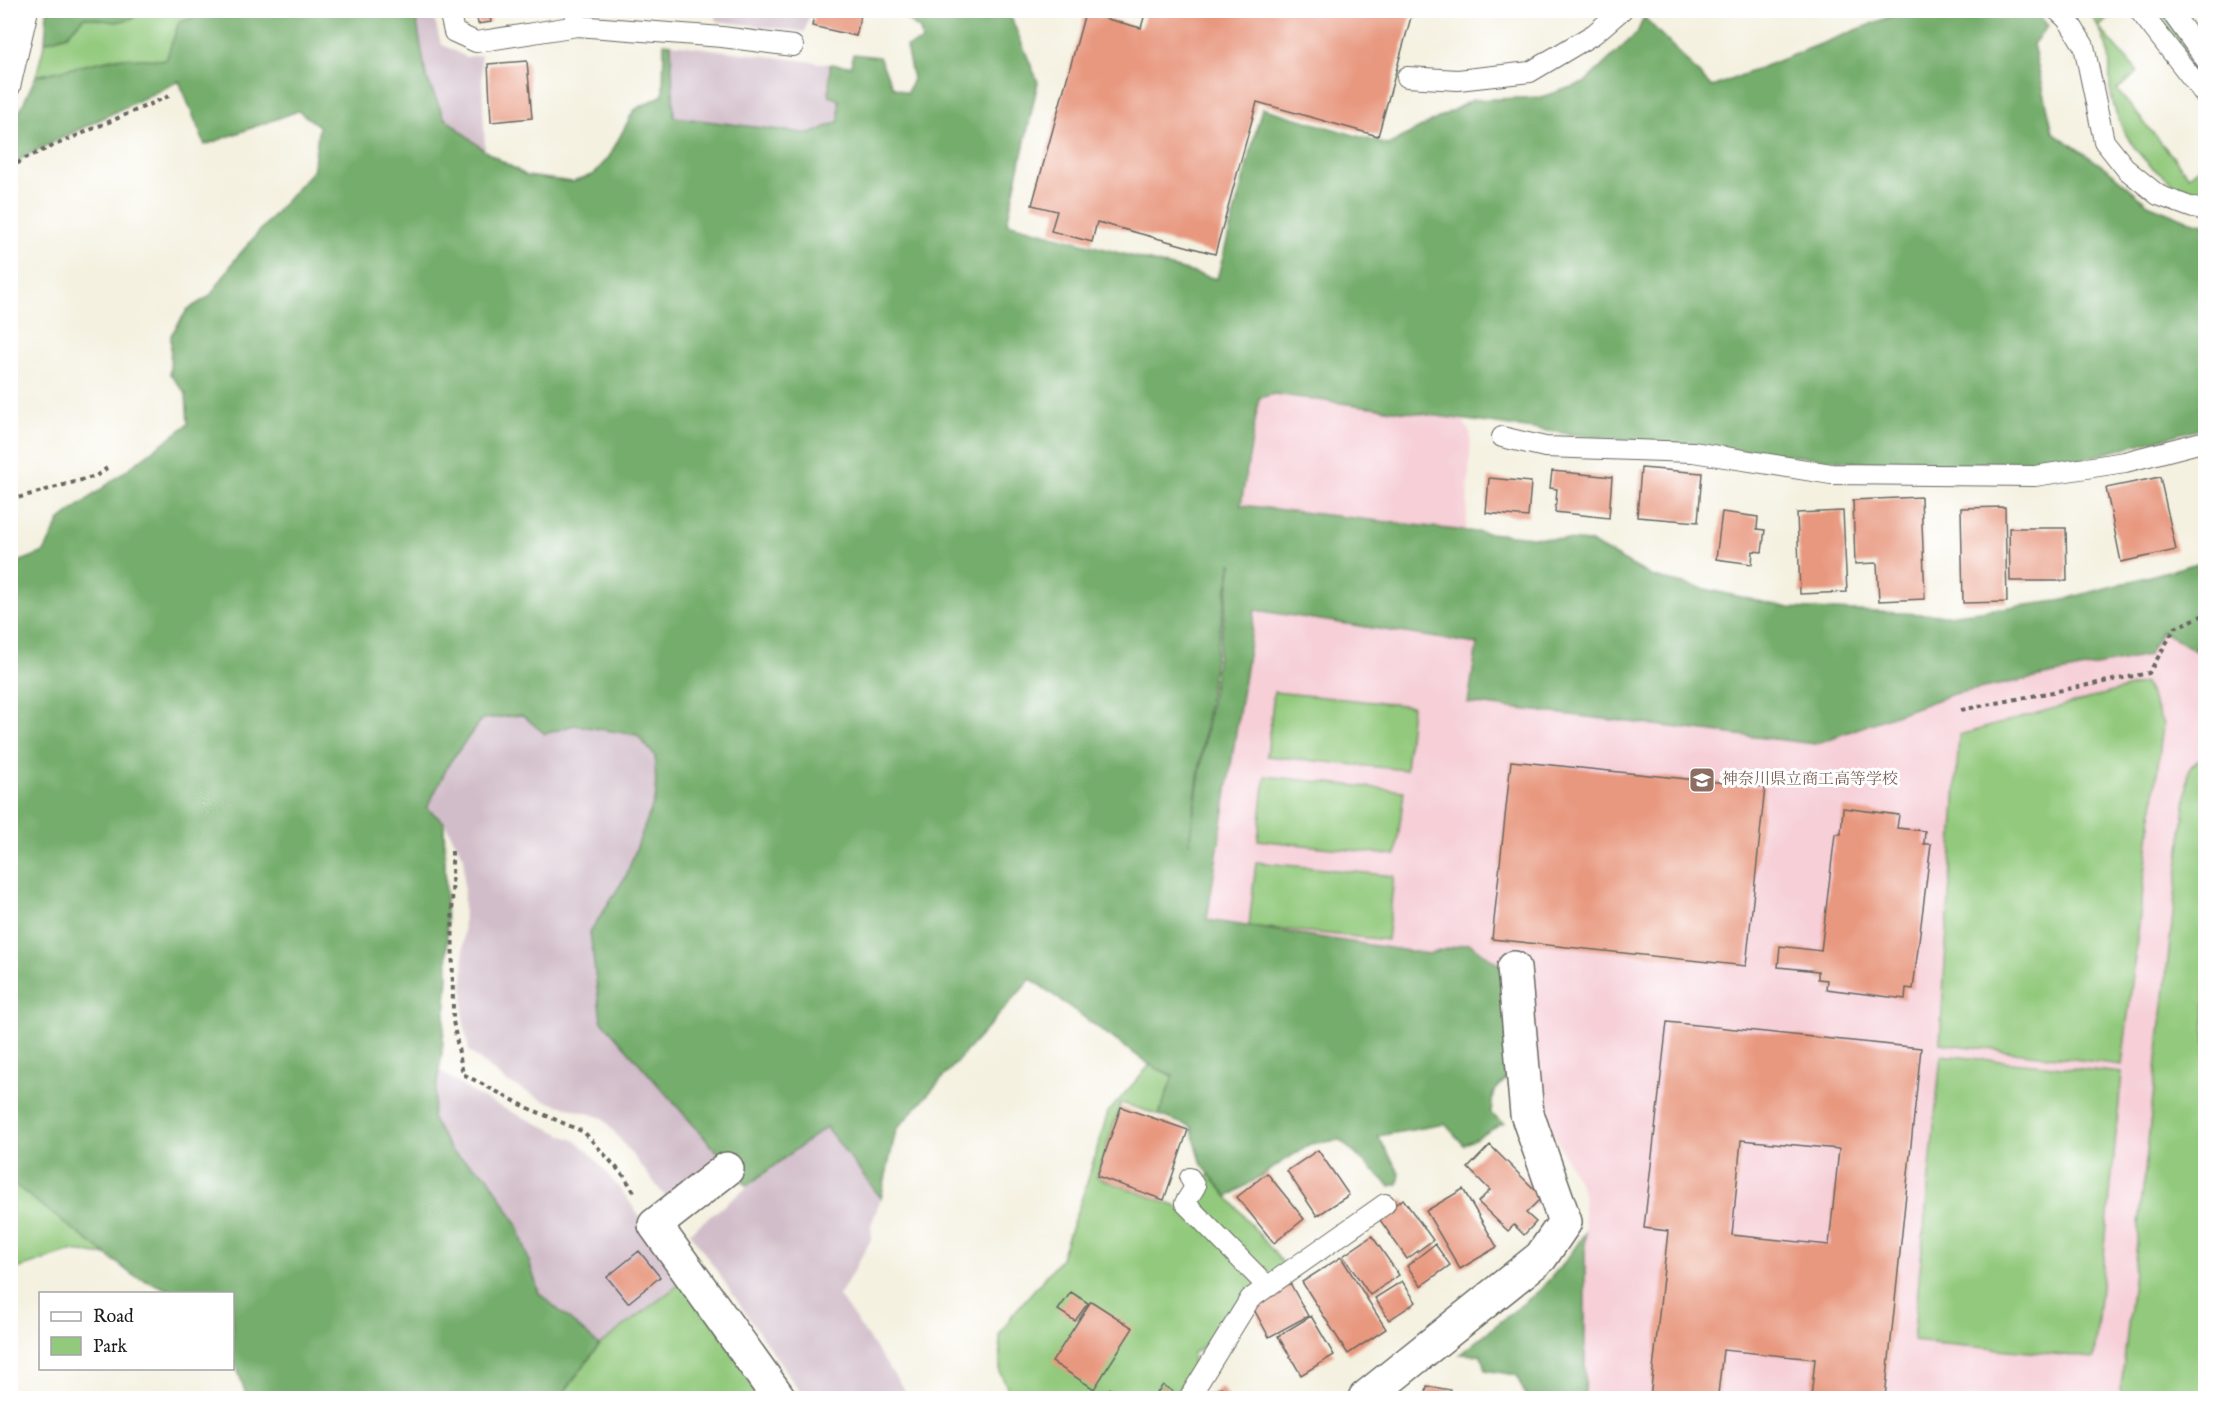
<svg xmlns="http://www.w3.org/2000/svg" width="2216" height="1409" viewBox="0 0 2216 1409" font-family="'IM FELL English','Noto Serif JP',serif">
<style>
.built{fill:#f6cfd7}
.industrial{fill:#d1bdc9}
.green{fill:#92c97c;stroke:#57724c;stroke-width:1.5}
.forest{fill:#75ad6c;stroke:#486444;stroke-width:1.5;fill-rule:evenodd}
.building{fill:#e8987f;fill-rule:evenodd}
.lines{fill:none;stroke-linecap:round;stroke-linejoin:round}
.service-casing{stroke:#686761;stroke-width:22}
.minor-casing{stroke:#686761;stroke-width:36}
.path{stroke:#686761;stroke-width:4;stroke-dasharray:4.5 4.5;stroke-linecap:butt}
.service{stroke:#fff;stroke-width:20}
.minor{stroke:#fff;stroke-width:33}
.labels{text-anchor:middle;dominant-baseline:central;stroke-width:6;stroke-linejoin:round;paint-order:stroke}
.education-label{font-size:16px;fill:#785e54;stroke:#fff;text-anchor:start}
</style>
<rect width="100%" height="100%" fill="#fff"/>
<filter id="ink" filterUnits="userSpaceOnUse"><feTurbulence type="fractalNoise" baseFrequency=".0167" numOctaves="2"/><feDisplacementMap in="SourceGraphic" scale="12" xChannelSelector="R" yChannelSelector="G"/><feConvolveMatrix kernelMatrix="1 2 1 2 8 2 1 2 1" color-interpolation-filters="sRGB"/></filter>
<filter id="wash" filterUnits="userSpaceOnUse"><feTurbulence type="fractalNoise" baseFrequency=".008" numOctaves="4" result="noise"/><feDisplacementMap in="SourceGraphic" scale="24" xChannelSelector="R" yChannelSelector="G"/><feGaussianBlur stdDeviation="1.35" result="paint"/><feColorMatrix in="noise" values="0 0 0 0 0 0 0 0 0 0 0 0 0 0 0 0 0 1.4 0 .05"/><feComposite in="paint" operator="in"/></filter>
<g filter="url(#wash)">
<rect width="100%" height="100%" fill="#f4f1e0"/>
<!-- built -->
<path class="built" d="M 1274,394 L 1460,415 L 1471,435 L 1466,531 L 1590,542 L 1653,577 L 1789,608 L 1947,615 L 2001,610 L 2058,601 L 2205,561 L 2205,1398 L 1527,1398 L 1516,1375 L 1485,1370 L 1481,1355 L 1460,1354 L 1540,1290 L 1567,1259 L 1585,1233 L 1583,1192 L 1540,1107 L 1525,969 L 1174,945 L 1259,397 Z"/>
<!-- industrial -->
<path class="industrial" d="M 415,11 L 432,11 L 441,44 L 466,57 L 481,55 L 485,151 L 444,117 L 426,76 Z
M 715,11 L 715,10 L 810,11 L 805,32 L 717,21 Z
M 671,44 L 830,64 L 829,95 L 839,100 L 839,121 L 811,134 L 674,117 Z
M 522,715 L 545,734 L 574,725 L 637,735 L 655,756 L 656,796 L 626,876 L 591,932 L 601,1020 L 720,1154 L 668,1200 L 603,1118 L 545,1101 L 507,1082 L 469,1051 L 463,1019 L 464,857 L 444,822 L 426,809 L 450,762 L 482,719 Z
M 439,1070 L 471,1092 L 503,1108 L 576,1141 L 589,1152 L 625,1195 L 684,1281 L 599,1345 L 539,1293 L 518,1226 L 488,1176 L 451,1151 L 432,1118 Z
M 826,1126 L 881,1198 L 871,1225 L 872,1238 L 839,1296 L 910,1398 L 804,1398 L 690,1232 Z"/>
<!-- green -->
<path class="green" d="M 132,11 L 248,11 L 203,15 L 166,60 L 117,58 L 36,76 L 45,42 L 67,35 L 84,17 L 116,22 L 134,18 Z
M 2089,11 L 2116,11 L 2099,27 L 2138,72 L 2117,90 L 2189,176 L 2205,163 L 2205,197 C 2158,184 2120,142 2111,94 C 2108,82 2111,69 2109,57 C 2106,40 2098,25 2089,11 Z
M 2151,11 L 2163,11 L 2204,71 L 2202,73 Z
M 2145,683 L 2163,724 L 2122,1065 L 1940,1043 L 1959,735 Z
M 1274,692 L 1412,706 L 1406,770 L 1267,756 Z
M 2205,755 L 2205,1398 L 2120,1398 L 2189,768 Z
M 1265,776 L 1404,791 L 1396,855 L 1258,840 Z
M 1256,862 L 1394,876 L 1387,940 L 1249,926 Z
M 1941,1055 L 2122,1073 L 2094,1358 L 1913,1341 Z
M 1150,1065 L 1173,1076 L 1159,1115 L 1121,1103 L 1096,1177 L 1186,1210 L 1209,1174 L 1286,1267 L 1213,1340 L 1193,1353 L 1193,1366 L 1176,1394 L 1163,1385 L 1153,1398 L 1013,1398 L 1000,1373 L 1000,1334 L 1013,1314 L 1060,1260 L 1086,1186 L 1108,1112 Z
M 11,1182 L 107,1255 L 71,1251 L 11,1271 Z
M 684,1281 L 767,1398 L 560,1398 L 599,1345 Z"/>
<!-- forest -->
<path class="forest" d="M 248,10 L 415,11 L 426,76 L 444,117 L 485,151 L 527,176 L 573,182 L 594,174 L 609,157 L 634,110 L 663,95 L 664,43 L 671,44 L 674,117 L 811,134 L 839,121 L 839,100 L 829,96 L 830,64 L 851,66 L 853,54 L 879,57 L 893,87 L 907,93 L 913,79 L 906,47 L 922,41 L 920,30 L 896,11 L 1010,11 L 1010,15 L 1038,82 L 1007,223 L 1217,279 L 1262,108 L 1388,145 L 1472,100 L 1541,97 L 1584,83 L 1637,33 L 1644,17 L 1712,87 L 1904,11 L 2036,11 L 2048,26 L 2033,44 L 2053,132 L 2110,171 L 2148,204 L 2187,220 L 2205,224 L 2205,427 L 2046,469 L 1891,465 L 1585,436 L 1274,394 L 1259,398 L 1241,505 L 1466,531 L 1590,542 L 1653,577 L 1789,608 L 1947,615 L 2058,601 L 2205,561 L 2205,657 L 2162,631 L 2147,656 L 1953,694 L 1815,744 L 1468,703 L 1477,644 L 1255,610 L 1207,920 L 1428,954 L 1469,943 L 1502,967 L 1513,1071 L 1493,1093 L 1491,1114 L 1504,1123 L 1464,1145 L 1445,1124 L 1378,1136 L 1400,1174 L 1398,1184 L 1390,1186 L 1340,1140 L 1310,1144 L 1228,1197 L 1202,1165 L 1191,1127 L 1159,1115 L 1173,1076 L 1150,1065 L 1031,979 L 896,1130 L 881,1198 L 826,1127 L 747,1186 L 601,1020 L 590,932 L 626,876 L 656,796 L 655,756 L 637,735 L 574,725 L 545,734 L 522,715 L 482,719 L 450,762 L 427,808 L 444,822 L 448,977 L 442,1053 L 432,1118 L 451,1151 L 488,1176 L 518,1226 L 539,1293 L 599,1345 L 560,1398 L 247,1398 L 233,1356 L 232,1294 L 177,1293 L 134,1276 L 11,1182 L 11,565 L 44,552 L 60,520 L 188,424 L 186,394 L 170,374 L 171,335 L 188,309 L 210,296 L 237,257 L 313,170 L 319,126 L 298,111 L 205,145 L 179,81 L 27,155 L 11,166 L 11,130 L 36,76 L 117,58 L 166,60 L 179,22 L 203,15 ZM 1231,564 L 1232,564 L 1189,843 L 1214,664 Z
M 47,11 L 132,11 L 134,18 L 116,22 L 84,17 L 67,35 L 45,42 Z
M 1585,1233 L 1585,1398 L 1527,1398 L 1516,1375 L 1485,1370 L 1481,1355 L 1460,1354 L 1540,1290 L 1567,1259 Z"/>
<g id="blocks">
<!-- building -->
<path class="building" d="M 476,10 L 489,10 L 491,22 L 478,24 Z
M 815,10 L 862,10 L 856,36 L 812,26 Z
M 1146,10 L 1413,10 L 1378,136 L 1257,102 L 1215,254 L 1097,222 L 1092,242 L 1051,231 L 1057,211 L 1032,205 L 1085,13 L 1141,28 Z
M 527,61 L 532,118 L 491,122 L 488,64 Z
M 1641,468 L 1702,473 L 1698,522 L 1637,517 Z
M 1552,471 L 1612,477 L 1609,518 L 1555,512 L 1557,489 L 1550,488 Z
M 2160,477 L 2176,550 L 2121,562 L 2106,488 Z
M 1489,478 L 1531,482 L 1528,517 L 1486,513 Z
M 1921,497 L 1925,599 L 1879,601 L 1877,563 L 1855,564 L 1853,500 Z
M 2005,507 L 2007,602 L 1963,603 L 1961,508 Z
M 1843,511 L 1847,592 L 1800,594 L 1797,513 Z
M 1722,512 L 1758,517 L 1757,529 L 1765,530 L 1762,552 L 1753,551 L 1752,564 L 1716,559 Z
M 2009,528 L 2066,528 L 2067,581 L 2010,581 Z
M 1511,761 L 1765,787 L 1746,966 L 1492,939 Z
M 1843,808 L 1899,815 L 1897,828 L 1925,831 L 1924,844 L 1931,844 L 1913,989 L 1906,988 L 1905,999 L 1826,989 L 1827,980 L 1818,979 L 1818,971 L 1778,967 L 1780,946 L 1821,951 L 1835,834 L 1841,834 Z
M 1667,1022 L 1921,1048 L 1885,1398 L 1811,1398 L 1815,1359 L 1723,1350 L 1718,1394 L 1747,1398 L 1650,1398 L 1668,1231 L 1644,1228 ZM 1741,1140 L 1839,1149 L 1829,1245 L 1732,1235 Z
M 1121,1107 L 1188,1130 L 1164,1200 L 1097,1176 Z
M 1490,1145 L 1542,1197 L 1526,1213 L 1536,1222 L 1524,1235 L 1514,1225 L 1508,1231 L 1478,1202 L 1490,1190 L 1468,1168 Z
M 1318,1150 L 1349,1195 L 1317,1216 L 1287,1171 Z
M 1267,1173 L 1304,1219 L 1274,1243 L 1237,1197 Z
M 1463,1189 L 1497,1247 L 1460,1269 L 1426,1211 Z
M 1403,1199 L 1433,1240 L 1407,1259 L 1378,1217 Z
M 1372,1236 L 1399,1275 L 1370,1295 L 1343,1256 Z
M 1435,1244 L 1450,1265 L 1421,1286 L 1407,1266 Z
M 639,1251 L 660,1277 L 628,1303 L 607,1277 Z
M 1341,1257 L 1386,1329 L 1348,1354 L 1302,1282 Z
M 1402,1281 L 1416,1302 L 1389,1320 L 1375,1298 Z
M 1290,1283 L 1308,1316 L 1269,1337 L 1251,1304 Z
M 1071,1292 L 1088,1303 L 1075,1321 L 1058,1310 Z
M 1091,1301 L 1133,1328 L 1094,1389 L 1052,1362 Z
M 1311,1316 L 1334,1355 L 1301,1375 L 1278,1336 Z
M 1163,1385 L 1175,1393 L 1171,1398 L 1153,1398 Z
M 1427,1386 L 1451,1390 L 1450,1398 L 1425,1398 Z
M 1221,1387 L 1230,1398 L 1206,1398 Z"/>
</g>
</g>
<g filter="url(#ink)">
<use href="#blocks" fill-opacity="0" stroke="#686761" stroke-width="1.5"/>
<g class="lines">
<defs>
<path id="service" d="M 449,10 L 454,32 L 476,42 L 577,26
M 575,10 L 577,26 L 722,37 L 793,46
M 2057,10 L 2068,20 L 2084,46 L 2104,141 L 2127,170 L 2158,195 L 2193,208 L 2206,210
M 2139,10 L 2206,96
M 2170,10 L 2206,60
M 1407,77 L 1458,80 L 1530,72 L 1594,34 L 1622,10
M 10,87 L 28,10
M 1502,437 L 1545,447 L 1693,452 L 1831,474 L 2035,476 L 2125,462 L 2206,441
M 1190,1178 L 1195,1187 L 1185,1203 L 1268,1287
M 1189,1398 L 1250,1299 L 1385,1204"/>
<path id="minor" d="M 727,1169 L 655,1225 L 779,1398
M 1365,1398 L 1541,1257 L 1565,1222 L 1527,1114 L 1514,968"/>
</defs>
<!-- service casing -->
<use href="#service" class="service-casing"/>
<!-- minor casing -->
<use href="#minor" class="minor-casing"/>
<!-- path -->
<path class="path" d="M 10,169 L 25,158 L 169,96
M 10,500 L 96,476 L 107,468
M 1961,710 L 2149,673 L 2175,628 L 2206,614
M 452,851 L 453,1021 L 463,1074 L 526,1107 L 584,1132 L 624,1176 L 636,1195
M 1107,1398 L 1111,1388"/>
<!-- service -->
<use href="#service" class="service"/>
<!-- minor -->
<use href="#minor" class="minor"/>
</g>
</g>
<!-- icons -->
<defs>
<symbol id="school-square" viewBox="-11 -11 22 22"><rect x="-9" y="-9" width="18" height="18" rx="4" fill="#8d6e63" stroke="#fff"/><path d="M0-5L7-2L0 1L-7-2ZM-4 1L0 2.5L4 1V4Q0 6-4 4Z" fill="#fff"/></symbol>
</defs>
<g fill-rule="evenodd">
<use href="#school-square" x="1687" y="765" width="30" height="30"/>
</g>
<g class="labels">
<!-- education labels -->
<g class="education-label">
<text x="1722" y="780">神奈川県立商工高等学校</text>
</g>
</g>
<!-- margin -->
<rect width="2216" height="1409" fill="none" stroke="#fff" stroke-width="36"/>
<!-- legend -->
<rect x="39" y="1292" width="195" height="78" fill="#ffffff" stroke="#a4a4a4" stroke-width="1.5"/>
<rect x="51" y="1312" width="30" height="9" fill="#ffffff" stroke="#a4a4a4" stroke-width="1.5"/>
<text x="93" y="1322" font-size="18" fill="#1c1c1c">Road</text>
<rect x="51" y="1337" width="30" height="18" fill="#92c97c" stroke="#a4a4a4" stroke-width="1.5"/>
<text x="93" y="1352" font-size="18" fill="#1c1c1c">Park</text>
</svg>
